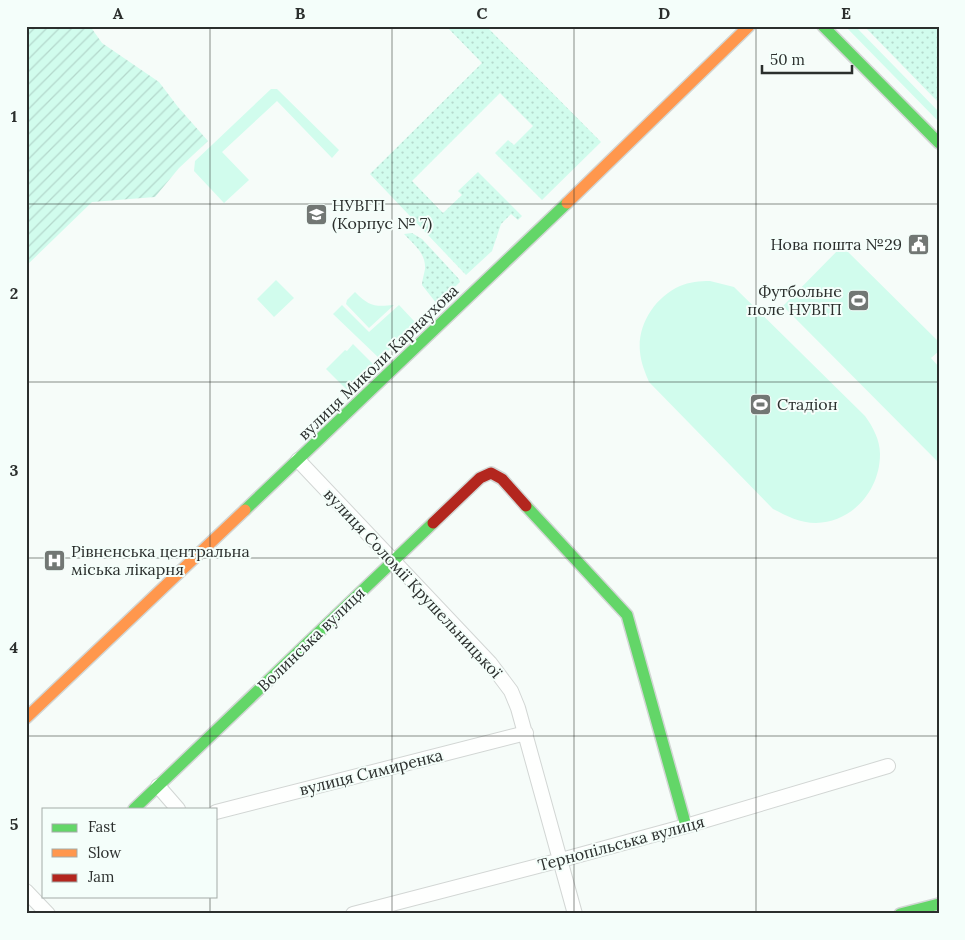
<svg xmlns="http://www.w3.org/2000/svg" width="965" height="940" viewBox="0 0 965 940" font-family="Lora,serif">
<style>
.grass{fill:#d1fced}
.park{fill:url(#park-dots)}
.garden{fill:url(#garden-furrows)}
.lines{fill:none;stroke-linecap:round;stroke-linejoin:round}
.street-casing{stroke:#d2d6d4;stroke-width:16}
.fast-casing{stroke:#d2d6d4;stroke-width:14}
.slow-casing{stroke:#d2d6d4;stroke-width:14}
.jam-casing{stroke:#d2d6d4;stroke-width:14}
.street{stroke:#fefffe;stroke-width:14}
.fast{stroke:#63d668;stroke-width:11}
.slow{stroke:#ff974d;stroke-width:11}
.jam{stroke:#b3261e;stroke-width:11}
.grid{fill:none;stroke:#2b2f2d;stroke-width:1;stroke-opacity:0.55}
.labels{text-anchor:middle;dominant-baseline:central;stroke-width:4;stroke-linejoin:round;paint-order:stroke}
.poi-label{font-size:16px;fill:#2b2f2d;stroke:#f4fefa;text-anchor:start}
.street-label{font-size:16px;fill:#2b2f2d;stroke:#f4fefa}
.neatline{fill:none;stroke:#2b2f2d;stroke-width:2}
.grid-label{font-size:16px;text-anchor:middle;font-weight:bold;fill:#2b2f2d}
</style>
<defs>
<pattern id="park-dots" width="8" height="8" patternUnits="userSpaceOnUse" patternTransform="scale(1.25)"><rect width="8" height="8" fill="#d1fced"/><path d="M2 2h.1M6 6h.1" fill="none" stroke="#b4d8cc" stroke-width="1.8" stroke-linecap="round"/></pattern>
<pattern id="garden-furrows" width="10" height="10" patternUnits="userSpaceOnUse" patternTransform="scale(1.25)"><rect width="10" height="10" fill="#d1fced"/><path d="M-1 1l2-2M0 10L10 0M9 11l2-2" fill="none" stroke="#b4d8cc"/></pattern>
</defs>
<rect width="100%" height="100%" fill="#f6fcf9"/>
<!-- grass -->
<path class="grass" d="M 845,26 L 855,26 L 939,112 L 939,122 Z
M 271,89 L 277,89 L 339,150 L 332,158 L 277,101 L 222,152 L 249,180 L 224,203 L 194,171 L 195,161 Z
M 842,246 L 939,342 L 939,351 L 931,358 L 939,367 L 939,463 L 783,306 Z
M 276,280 L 294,298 L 274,317 L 257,299 Z
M 710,281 L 734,287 L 865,416 C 873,427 880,440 880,454 C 880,490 853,522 816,523 C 800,523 787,516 773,509 L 649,382 C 645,372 641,363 640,352 C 637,325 655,297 680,286 C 689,282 700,281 710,281 Z
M 355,292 C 369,306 374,307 394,305 L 369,328 L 346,304 L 347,300 Z
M 342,305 L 369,332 L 399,305 L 414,321 L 415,324 L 380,359 L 333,314 Z
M 353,344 L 374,365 L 348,391 L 326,369 L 345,350 L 347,351 Z"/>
<!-- park -->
<path class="park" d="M 446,26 L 486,26 L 601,142 L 542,200 L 495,153 L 508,140 L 514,145 L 533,126 L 500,93 L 412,181 L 443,213 L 462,195 L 458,191 L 478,172 L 522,216 L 518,220 L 511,214 L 501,224 L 492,251 L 466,275 L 370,174 L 482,63 Z
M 864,26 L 939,26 L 939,103 Z
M 412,233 L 422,239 L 459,279 L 460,282 L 437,304 L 422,285 C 422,280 424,275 425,269 C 426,253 414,245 404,234 Z"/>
<!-- garden -->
<path class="garden" d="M 26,26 L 90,26 L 102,43 L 159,82 L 178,107 L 208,141 L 179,168 L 155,197 L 92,202 L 26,266 Z"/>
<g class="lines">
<defs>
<path id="street" d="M 298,460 L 490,663 L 511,691 L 518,708 L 575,914
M 158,786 L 178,809
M 216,812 L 526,733
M 26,891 L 48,914
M 353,914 L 561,860 L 686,826 L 888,766"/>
<path id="fast" d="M 823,26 L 939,143
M 526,506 L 627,615 L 686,826
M 245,510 L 567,203
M 134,809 L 433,523
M 900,914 L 939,904"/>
<path id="slow" d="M 567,203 L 749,26
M 26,718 L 245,510"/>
<path id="jam" d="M 433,523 L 480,478 L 491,473 L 502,479 L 526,506"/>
</defs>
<!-- street casing -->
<use href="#street" class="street-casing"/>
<!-- fast casing -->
<use href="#fast" class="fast-casing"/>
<!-- slow casing -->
<use href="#slow" class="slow-casing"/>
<!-- jam casing -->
<use href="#jam" class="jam-casing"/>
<!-- street -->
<use href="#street" class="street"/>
<!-- fast -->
<use href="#fast" class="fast"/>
<!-- slow -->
<use href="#slow" class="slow"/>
<!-- jam -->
<use href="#jam" class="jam"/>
</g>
<!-- grid -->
<path class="grid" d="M 210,26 L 210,809M 392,26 L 392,914M 574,26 L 574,914M 756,26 L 756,914M 26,204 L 939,204M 26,382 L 939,382M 26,558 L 939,558M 26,736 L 939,736M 210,896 L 210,914"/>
<!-- icons -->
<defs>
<symbol id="university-square" viewBox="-11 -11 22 22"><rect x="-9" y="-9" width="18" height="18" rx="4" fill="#727774" stroke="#f4fefa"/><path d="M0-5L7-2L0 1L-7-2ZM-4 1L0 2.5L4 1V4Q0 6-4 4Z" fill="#fff"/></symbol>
<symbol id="civic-square" viewBox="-11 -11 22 22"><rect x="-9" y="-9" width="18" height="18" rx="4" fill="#727774" stroke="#f4fefa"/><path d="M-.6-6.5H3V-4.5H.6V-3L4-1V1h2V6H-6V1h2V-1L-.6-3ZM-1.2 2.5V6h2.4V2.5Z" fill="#fff"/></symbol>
<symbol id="stadium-square" viewBox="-11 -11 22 22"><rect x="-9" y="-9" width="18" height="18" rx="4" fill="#727774" stroke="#f4fefa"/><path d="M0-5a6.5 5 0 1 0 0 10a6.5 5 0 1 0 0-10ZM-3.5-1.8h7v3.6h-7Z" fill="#fff"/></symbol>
<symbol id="hospital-square" viewBox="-11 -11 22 22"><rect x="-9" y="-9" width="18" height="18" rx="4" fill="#727774" stroke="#f4fefa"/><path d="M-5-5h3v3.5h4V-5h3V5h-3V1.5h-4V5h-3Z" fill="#fff"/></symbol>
</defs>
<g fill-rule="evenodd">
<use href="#university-square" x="304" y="202" width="25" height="25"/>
<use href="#civic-square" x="906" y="232" width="25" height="25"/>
<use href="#stadium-square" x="846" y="288" width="25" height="25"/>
<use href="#stadium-square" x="748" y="392" width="25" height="25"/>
<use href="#hospital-square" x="42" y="548" width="25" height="25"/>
</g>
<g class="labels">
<!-- poi labels -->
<g class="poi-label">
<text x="332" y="205">НУВГП<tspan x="332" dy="18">(Корпус № 7)</tspan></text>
<text x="902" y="244" text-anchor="end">Нова пошта №29</text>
<text x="842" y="291" text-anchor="end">Футбольне<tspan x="842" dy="18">поле НУВГП</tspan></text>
<text x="777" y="404">Стадіон</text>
<text x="71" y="551">Рівненська центральна<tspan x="71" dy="18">міська лікарня</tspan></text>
</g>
<!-- street labels -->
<g class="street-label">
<text transform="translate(378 362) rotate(-44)">вулиця Миколи Карнаухова</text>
<text transform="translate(413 583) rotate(47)">вулиця Соломії Крушельницької</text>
<text transform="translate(311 639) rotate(-44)">Волинська вулиця</text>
<text transform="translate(371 772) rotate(-14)">вулиця Симиренка</text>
<text transform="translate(621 843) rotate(-15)">Тернопільська вулиця</text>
</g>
</g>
<!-- border -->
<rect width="965" height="940" fill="none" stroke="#f4fefa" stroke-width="55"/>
<!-- legend -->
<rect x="42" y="808" width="175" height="90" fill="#f4fefa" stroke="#a4aba8"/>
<rect x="52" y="824" width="25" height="8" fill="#63d668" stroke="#a4aba8"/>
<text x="88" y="832" font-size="15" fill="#2b2f2d">Fast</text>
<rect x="52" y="849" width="25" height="8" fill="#ff974d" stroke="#a4aba8"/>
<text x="88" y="858" font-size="15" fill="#2b2f2d">Slow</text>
<rect x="52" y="874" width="25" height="8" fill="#b3261e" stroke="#a4aba8"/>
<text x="88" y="882" font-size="15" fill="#2b2f2d">Jam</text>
<!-- scale -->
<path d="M762 65v8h90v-8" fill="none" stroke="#2b2f2d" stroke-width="2.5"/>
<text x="770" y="65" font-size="15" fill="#2b2f2d" stroke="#f4fefa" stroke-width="4" paint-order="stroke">50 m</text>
<rect x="28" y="28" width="910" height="884" class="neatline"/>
<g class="grid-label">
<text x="118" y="19">A</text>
<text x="300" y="19">B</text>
<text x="482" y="19">C</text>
<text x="664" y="19">D</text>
<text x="846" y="19">E</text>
<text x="14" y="122">1</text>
<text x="14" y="299">2</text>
<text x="14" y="476">3</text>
<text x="14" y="653">4</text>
<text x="14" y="830">5</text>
</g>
</svg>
